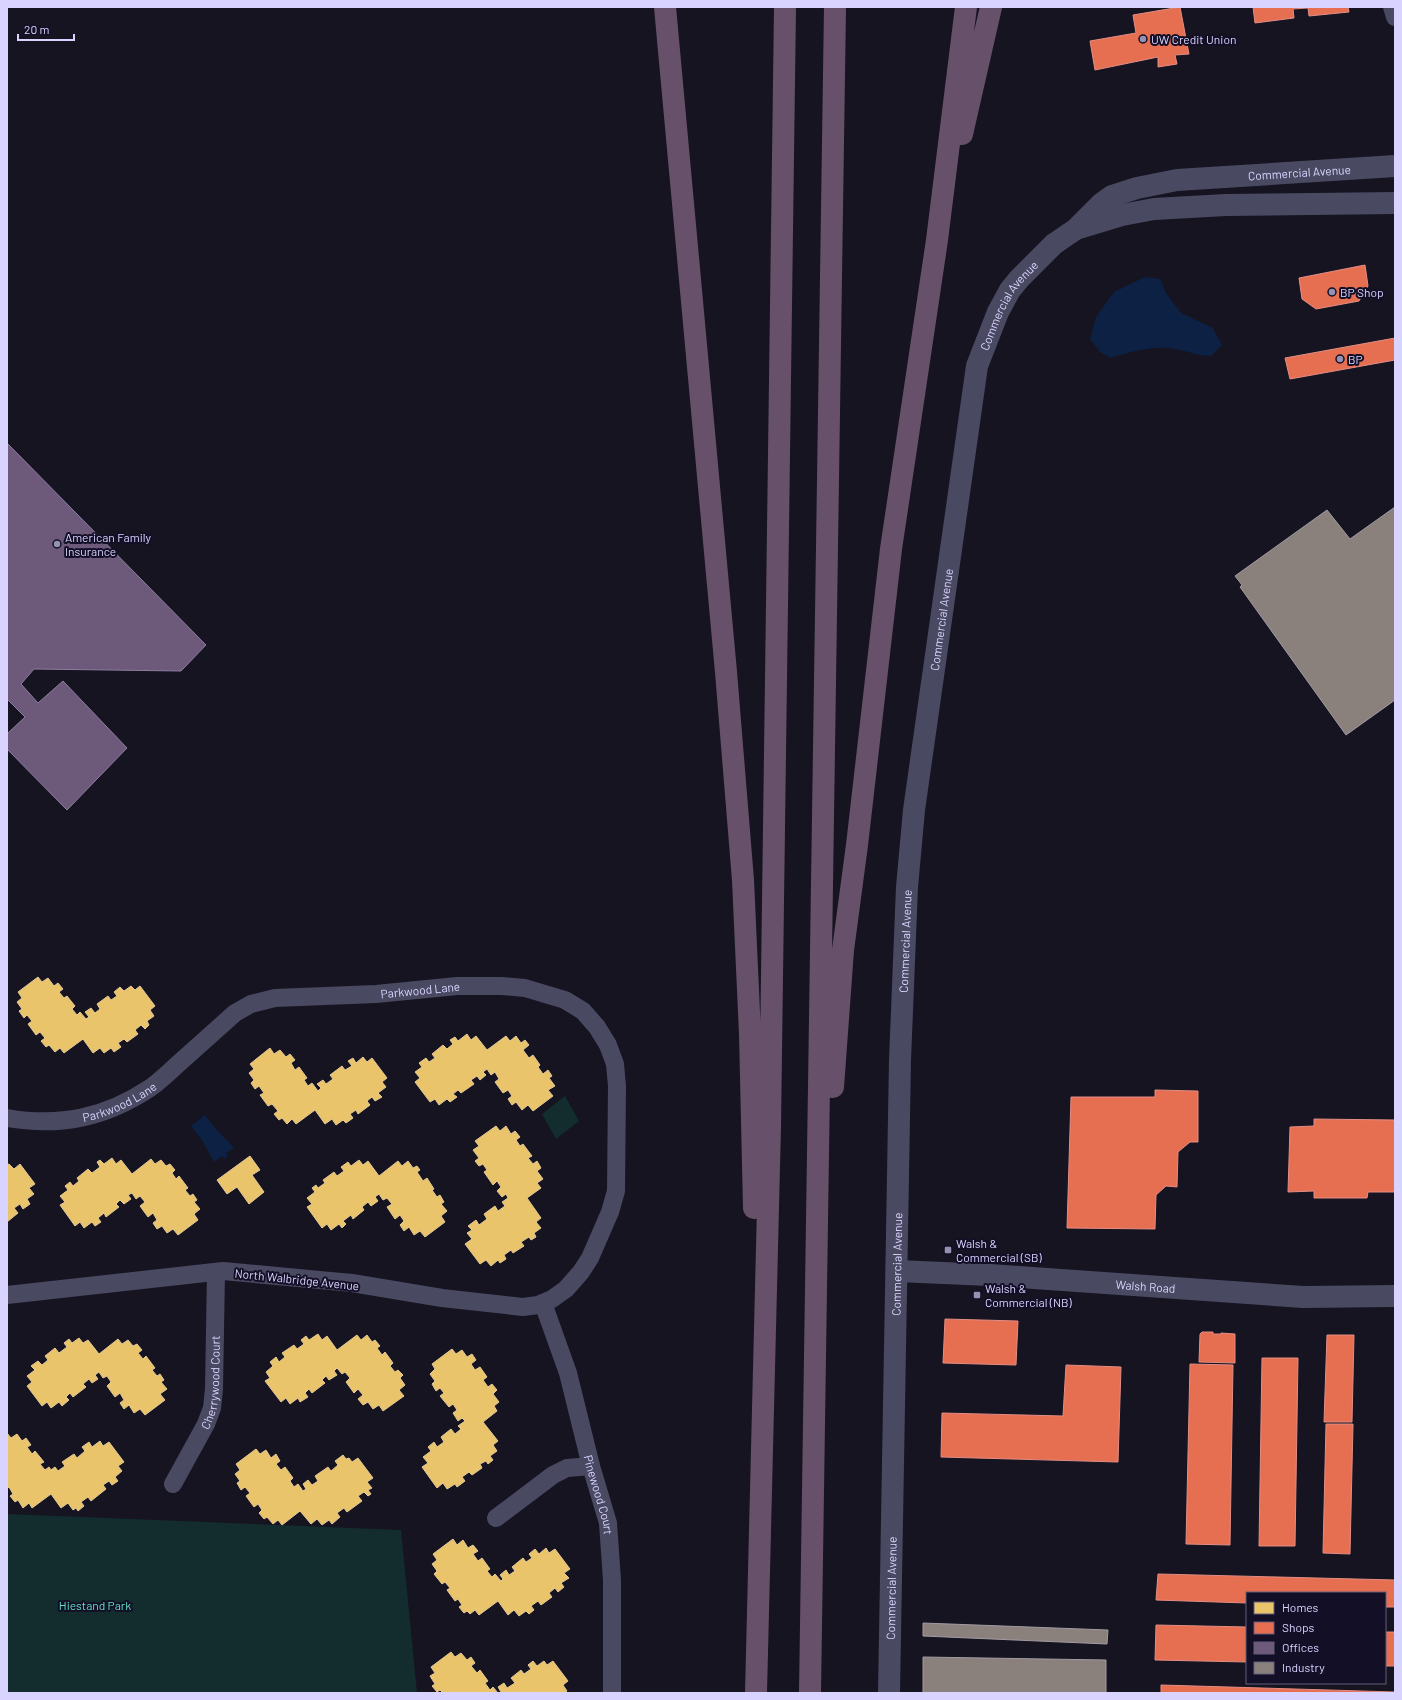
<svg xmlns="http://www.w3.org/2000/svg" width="1402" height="1700" viewBox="0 0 1402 1700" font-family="Barlow,sans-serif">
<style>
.green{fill:#132c2d}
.water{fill:#0d2144}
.homes{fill:#e9c46a;stroke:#e4c997}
.shops{fill:#e76f51;stroke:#e38d85}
.offices{fill:#6d597a;stroke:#8d7ea2}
.industry{fill:#8a817c;stroke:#a29aa3}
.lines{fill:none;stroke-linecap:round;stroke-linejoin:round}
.minor{stroke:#4a4962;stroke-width:18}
.tertiary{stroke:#4a4962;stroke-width:22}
.motorway{stroke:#67516a;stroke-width:22}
.poi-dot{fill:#9591b1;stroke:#130f26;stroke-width:1.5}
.labels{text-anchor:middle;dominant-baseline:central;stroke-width:4;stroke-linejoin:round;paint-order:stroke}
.poi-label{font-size:12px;fill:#d9d4ff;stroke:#130f26;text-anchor:start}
.street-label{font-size:12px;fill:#d9d4ff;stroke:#130f26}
.park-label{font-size:12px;fill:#5fe0c0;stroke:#130f26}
</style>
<rect width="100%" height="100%" fill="#161421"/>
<!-- green -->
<path class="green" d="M 565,1096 L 579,1121 L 556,1139 L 542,1114 Z
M 7,1514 L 401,1530 L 417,1693 L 7,1693 Z"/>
<!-- water -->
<path class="water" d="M 1145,277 L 1160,279 L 1166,293 L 1181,313 L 1213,328 L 1222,345 L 1211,356 C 1196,356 1189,351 1175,349 C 1153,345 1131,352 1111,358 L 1100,352 L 1090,339 L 1096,317 L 1114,292 Z
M 205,1115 L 216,1129 L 234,1148 L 226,1153 L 228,1156 L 224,1159 L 222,1156 L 214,1162 L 202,1140 L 191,1126 Z"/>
<!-- homes -->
<path class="homes" d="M 38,977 L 42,982 L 48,978 L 54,986 L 58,983 L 63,989 L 59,992 L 64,998 L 67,996 L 75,1006 L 72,1009 L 77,1015 L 80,1012 L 86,1019 L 89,1017 L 85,1012 L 91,1008 L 95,1013 L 100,1009 L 97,1004 L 108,996 L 111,1000 L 117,996 L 114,992 L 120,987 L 124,991 L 131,986 L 135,990 L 140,986 L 155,1006 L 150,1010 L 154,1016 L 147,1021 L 149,1025 L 145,1029 L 141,1025 L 135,1030 L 138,1034 L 127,1042 L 124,1039 L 118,1043 L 121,1047 L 114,1052 L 111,1048 L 104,1053 L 100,1048 L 93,1053 L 83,1039 L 64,1053 L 60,1048 L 55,1052 L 49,1045 L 46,1047 L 41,1041 L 45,1038 L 40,1032 L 36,1035 L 28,1024 L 32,1021 L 27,1015 L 24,1018 L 19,1011 L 22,1009 L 17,1002 L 22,998 L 18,992 Z
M 467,1034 L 471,1040 L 476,1036 L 487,1050 L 506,1036 L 510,1041 L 516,1036 L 521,1043 L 525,1040 L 529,1045 L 523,1050 L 529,1058 L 533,1055 L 540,1065 L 538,1067 L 543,1074 L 548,1070 L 552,1076 L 549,1078 L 555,1086 L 548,1090 L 553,1096 L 533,1111 L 528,1105 L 522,1110 L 516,1102 L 512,1105 L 508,1099 L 512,1096 L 508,1090 L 503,1093 L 495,1082 L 499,1079 L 495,1072 L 491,1075 L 487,1069 L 483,1072 L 486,1075 L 480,1080 L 477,1076 L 471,1080 L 474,1084 L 461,1093 L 458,1090 L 453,1094 L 457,1097 L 450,1102 L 447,1099 L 439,1105 L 435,1099 L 430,1102 L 415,1082 L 420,1078 L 415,1072 L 422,1067 L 419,1063 L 426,1058 L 429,1062 L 435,1058 L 432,1054 L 443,1045 L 447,1049 L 453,1044 L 450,1040 L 455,1037 L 458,1041 Z
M 270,1048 L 274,1054 L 280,1050 L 286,1057 L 290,1054 L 295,1060 L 291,1063 L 295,1070 L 299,1067 L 307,1078 L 304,1080 L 308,1086 L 312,1083 L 318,1091 L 321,1088 L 317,1084 L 323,1080 L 326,1084 L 333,1079 L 330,1075 L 342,1066 L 345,1070 L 352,1066 L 348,1061 L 353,1058 L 356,1063 L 363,1057 L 367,1062 L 372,1058 L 387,1078 L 382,1082 L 386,1087 L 378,1093 L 382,1097 L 375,1101 L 372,1097 L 367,1101 L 370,1105 L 358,1114 L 356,1110 L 350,1114 L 353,1118 L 346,1123 L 343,1120 L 336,1125 L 332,1119 L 325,1124 L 315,1110 L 296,1124 L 292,1119 L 287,1124 L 282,1118 L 279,1120 L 274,1114 L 278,1111 L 272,1104 L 268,1106 L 260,1095 L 264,1093 L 259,1086 L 255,1089 L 251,1083 L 254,1080 L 249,1073 L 254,1069 L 250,1064 Z
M 496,1126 L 500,1131 L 506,1126 L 511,1134 L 515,1131 L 520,1137 L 516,1140 L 520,1146 L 523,1144 L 532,1156 L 528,1158 L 533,1164 L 537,1161 L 541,1168 L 537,1171 L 543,1179 L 537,1183 L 541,1188 L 527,1198 L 541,1218 L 536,1222 L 541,1228 L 534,1233 L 536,1237 L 531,1240 L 529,1237 L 521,1242 L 524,1246 L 513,1253 L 511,1250 L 504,1255 L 506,1259 L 500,1263 L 498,1260 L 491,1266 L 486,1260 L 480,1264 L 465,1244 L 472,1239 L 467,1233 L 472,1230 L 468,1226 L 476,1220 L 479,1225 L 487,1219 L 484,1214 L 495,1206 L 498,1211 L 505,1206 L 502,1202 L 508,1198 L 506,1194 L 502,1197 L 497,1191 L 501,1187 L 497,1181 L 493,1185 L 484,1172 L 487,1170 L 483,1164 L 479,1166 L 475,1161 L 479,1158 L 473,1150 L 479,1146 L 475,1141 Z
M 250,1156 L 260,1170 L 252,1175 L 264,1192 L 249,1204 L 237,1187 L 227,1194 L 217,1180 Z
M 112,1158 L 116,1164 L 121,1160 L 132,1174 L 151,1159 L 155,1164 L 161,1160 L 166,1166 L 170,1164 L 175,1170 L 172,1173 L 176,1179 L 179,1176 L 188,1188 L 185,1190 L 190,1196 L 193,1194 L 197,1200 L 194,1202 L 200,1209 L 194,1214 L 198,1220 L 178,1235 L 173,1229 L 167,1233 L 162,1226 L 157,1229 L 153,1223 L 157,1220 L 153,1213 L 148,1217 L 140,1206 L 145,1202 L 140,1196 L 136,1199 L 132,1193 L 128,1195 L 131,1199 L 124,1204 L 120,1200 L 116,1204 L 119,1207 L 106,1217 L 104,1213 L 98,1218 L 101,1222 L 95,1226 L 92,1222 L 84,1228 L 80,1222 L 75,1226 L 60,1205 L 65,1202 L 60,1196 L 68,1190 L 65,1186 L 70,1182 L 73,1186 L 79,1181 L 77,1178 L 88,1169 L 92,1173 L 100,1167 L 97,1162 L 100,1160 L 104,1164 Z
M 359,1160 L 363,1165 L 368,1161 L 379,1176 L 398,1161 L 402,1166 L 408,1161 L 413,1168 L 417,1166 L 420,1170 L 417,1172 L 423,1181 L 427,1178 L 434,1189 L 432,1190 L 437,1197 L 440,1195 L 444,1202 L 441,1204 L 447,1211 L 441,1216 L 445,1222 L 425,1237 L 420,1231 L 414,1235 L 409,1227 L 404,1231 L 400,1225 L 404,1221 L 400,1215 L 395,1219 L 387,1207 L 392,1204 L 387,1198 L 383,1200 L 379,1194 L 375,1197 L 378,1201 L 371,1206 L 368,1202 L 362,1207 L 364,1210 L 353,1219 L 351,1215 L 343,1221 L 346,1224 L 342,1228 L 339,1224 L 331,1230 L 327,1224 L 322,1228 L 307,1207 L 312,1204 L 307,1198 L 315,1192 L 312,1188 L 316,1185 L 318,1188 L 325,1183 L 323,1180 L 334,1172 L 337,1176 L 344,1171 L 341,1167 L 348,1162 L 351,1166 Z
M 9,1164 L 14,1169 L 20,1164 L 35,1184 L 29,1188 L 34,1194 L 27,1199 L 30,1204 L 23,1209 L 20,1204 L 14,1208 L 18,1213 L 7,1222 L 7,1165 Z
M 318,1334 L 322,1340 L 327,1336 L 337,1350 L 357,1335 L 361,1340 L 367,1335 L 372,1342 L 375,1340 L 380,1346 L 377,1348 L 382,1355 L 385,1352 L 393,1363 L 390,1366 L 395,1372 L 398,1370 L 403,1375 L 400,1378 L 405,1385 L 399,1390 L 404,1396 L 383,1411 L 379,1405 L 373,1409 L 368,1402 L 363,1405 L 358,1399 L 363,1395 L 358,1389 L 354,1393 L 346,1382 L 350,1378 L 345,1372 L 342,1374 L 337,1368 L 334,1371 L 337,1375 L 329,1380 L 326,1376 L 322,1380 L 325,1383 L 312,1393 L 309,1389 L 305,1393 L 308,1397 L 300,1402 L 298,1398 L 290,1404 L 286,1398 L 281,1402 L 265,1381 L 270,1378 L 266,1372 L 273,1366 L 270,1362 L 276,1357 L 279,1362 L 285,1357 L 282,1353 L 294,1345 L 297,1349 L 304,1344 L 301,1340 L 306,1336 L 309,1340 Z
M 79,1338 L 83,1343 L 88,1340 L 99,1354 L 118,1339 L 122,1344 L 128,1340 L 133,1346 L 137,1344 L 142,1350 L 138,1353 L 143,1359 L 146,1356 L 155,1368 L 152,1370 L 157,1376 L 160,1374 L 164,1380 L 161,1382 L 167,1389 L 160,1394 L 165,1400 L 145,1415 L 140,1409 L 134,1413 L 129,1405 L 124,1409 L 120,1403 L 124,1400 L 120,1393 L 115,1397 L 107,1386 L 111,1382 L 107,1376 L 103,1378 L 99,1372 L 95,1375 L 98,1379 L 92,1383 L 89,1379 L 83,1384 L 86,1387 L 73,1397 L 70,1393 L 66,1397 L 69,1400 L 62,1406 L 59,1402 L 51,1408 L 47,1402 L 42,1406 L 27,1386 L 32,1382 L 27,1376 L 35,1370 L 31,1366 L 38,1361 L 42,1365 L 48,1360 L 45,1356 L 55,1348 L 59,1353 L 67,1347 L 64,1343 L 69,1339 L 72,1343 Z
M 452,1349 L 456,1354 L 462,1350 L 467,1357 L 472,1354 L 476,1360 L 471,1364 L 475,1370 L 480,1367 L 487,1377 L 483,1380 L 488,1387 L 492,1384 L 497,1390 L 493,1394 L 499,1402 L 494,1406 L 497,1411 L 483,1422 L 498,1441 L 493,1445 L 497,1451 L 490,1456 L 493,1460 L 488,1464 L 486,1461 L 480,1464 L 482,1468 L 472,1475 L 469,1472 L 462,1477 L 465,1481 L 457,1487 L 455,1484 L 447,1489 L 443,1483 L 437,1488 L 422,1467 L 428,1463 L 423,1457 L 431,1451 L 428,1447 L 434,1442 L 437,1447 L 444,1442 L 441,1437 L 451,1429 L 455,1434 L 461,1429 L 458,1426 L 465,1421 L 462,1418 L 458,1421 L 453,1413 L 457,1410 L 453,1404 L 449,1407 L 440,1396 L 444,1393 L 440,1388 L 436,1391 L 432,1384 L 435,1381 L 430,1374 L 435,1369 L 432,1364 Z
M 7,1433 L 11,1438 L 17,1434 L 22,1441 L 26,1438 L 31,1445 L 27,1447 L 32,1454 L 35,1451 L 44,1462 L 40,1464 L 45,1470 L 49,1467 L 51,1470 L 55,1467 L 58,1471 L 65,1466 L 62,1462 L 74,1454 L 77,1458 L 85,1451 L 82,1447 L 89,1442 L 92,1447 L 100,1441 L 103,1446 L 109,1442 L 124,1462 L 118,1466 L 122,1471 L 115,1477 L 118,1481 L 112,1485 L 109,1481 L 103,1485 L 106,1489 L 91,1501 L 88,1497 L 81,1502 L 84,1506 L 78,1511 L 76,1508 L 73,1510 L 68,1503 L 61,1508 L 51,1494 L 32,1508 L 29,1503 L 23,1508 L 18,1500 L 15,1502 L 10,1496 L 13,1494 L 9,1487 L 7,1489 Z
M 256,1449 L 260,1454 L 266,1450 L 271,1458 L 276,1454 L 280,1461 L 276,1464 L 281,1470 L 285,1467 L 293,1478 L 290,1481 L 294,1487 L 298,1484 L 303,1491 L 306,1489 L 303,1484 L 308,1480 L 312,1485 L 318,1481 L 315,1476 L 328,1467 L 331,1471 L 338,1465 L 335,1461 L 343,1455 L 346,1459 L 349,1458 L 352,1462 L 358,1458 L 373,1478 L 367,1482 L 372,1488 L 368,1490 L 371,1494 L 368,1496 L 364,1492 L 358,1496 L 362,1501 L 347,1512 L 344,1508 L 337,1513 L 340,1517 L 332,1524 L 329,1520 L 322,1525 L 317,1519 L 311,1524 L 300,1511 L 282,1525 L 278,1520 L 273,1524 L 267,1517 L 264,1519 L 259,1513 L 262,1510 L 258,1504 L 254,1507 L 246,1496 L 250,1493 L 245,1487 L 241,1490 L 237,1483 L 240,1481 L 235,1474 L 240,1470 L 236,1464 Z
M 453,1539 L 457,1545 L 463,1540 L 468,1548 L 473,1545 L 478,1551 L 473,1554 L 478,1561 L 482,1558 L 490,1569 L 487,1571 L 492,1577 L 495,1574 L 501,1581 L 503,1579 L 500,1575 L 506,1570 L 509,1575 L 515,1571 L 512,1567 L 523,1558 L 526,1562 L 532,1558 L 529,1554 L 535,1549 L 539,1554 L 546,1548 L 549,1553 L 555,1549 L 570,1569 L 564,1573 L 569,1578 L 561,1583 L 564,1587 L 558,1592 L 555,1588 L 549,1593 L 552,1597 L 541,1605 L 538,1601 L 531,1606 L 534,1610 L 529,1614 L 526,1611 L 519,1616 L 514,1610 L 508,1615 L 498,1601 L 479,1615 L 475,1610 L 470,1614 L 467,1611 L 464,1613 L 459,1607 L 462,1605 L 458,1599 L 455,1601 L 447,1590 L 450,1588 L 445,1582 L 442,1584 L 434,1574 L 437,1571 L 432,1564 L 437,1560 L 433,1554 Z
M 451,1652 L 455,1657 L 461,1653 L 467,1660 L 471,1657 L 475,1663 L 471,1666 L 477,1673 L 480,1670 L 488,1681 L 485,1683 L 490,1690 L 493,1687 L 498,1693 L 443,1693 L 440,1690 L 437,1692 L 432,1686 L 435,1684 L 430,1676 L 435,1673 L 431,1667 Z
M 533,1661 L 537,1666 L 544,1661 L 547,1665 L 553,1661 L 568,1681 L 563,1685 L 567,1691 L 564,1693 L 500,1693 L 501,1692 L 498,1687 L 504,1683 L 507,1688 L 515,1683 L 511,1678 L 521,1670 L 524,1674 L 531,1669 L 528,1665 Z"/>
<!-- shops -->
<path class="shops" d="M 1180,7 L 1189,54 L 1175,55 L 1177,64 L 1158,67 L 1158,57 L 1095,70 L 1090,41 L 1136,33 L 1133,15 Z
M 1253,7 L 1348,7 L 1349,12 L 1309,16 L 1308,8 L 1293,9 L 1294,18 L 1255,23 Z
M 1365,265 L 1368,286 L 1359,301 L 1316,309 L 1302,299 L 1299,278 Z
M 1395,338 L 1395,360 L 1290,379 L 1285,358 Z
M 1155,1090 L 1198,1091 L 1198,1142 L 1190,1142 L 1178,1152 L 1177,1187 L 1166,1186 L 1156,1195 L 1155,1229 L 1067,1228 L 1071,1097 L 1155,1097 Z
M 1314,1119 L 1395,1120 L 1395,1192 L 1368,1192 L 1367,1198 L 1314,1198 L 1314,1191 L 1288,1192 L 1290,1127 L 1314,1126 Z
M 945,1319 L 1018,1321 L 1016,1365 L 943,1363 Z
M 1202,1332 L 1213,1332 L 1213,1334 L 1221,1334 L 1221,1333 L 1235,1334 L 1235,1363 L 1199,1362 L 1200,1334 Z
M 1327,1335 L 1354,1335 L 1352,1422 L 1324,1422 Z
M 1262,1358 L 1298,1358 L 1295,1546 L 1259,1546 Z
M 1190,1364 L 1233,1365 L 1230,1545 L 1186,1544 Z
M 1066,1365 L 1121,1367 L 1118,1462 L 941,1457 L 942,1413 L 1063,1416 Z
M 1326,1424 L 1353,1424 L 1350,1554 L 1323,1553 Z
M 1158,1574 L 1395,1580 L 1395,1607 L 1385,1607 L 1385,1593 L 1247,1593 L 1247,1603 L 1156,1600 Z
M 1156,1625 L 1247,1627 L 1247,1662 L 1155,1660 Z
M 1385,1632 L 1395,1632 L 1395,1666 L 1385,1666 Z
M 1161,1685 L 1395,1692 L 1395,1693 L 1161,1693 Z"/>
<!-- offices -->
<path class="offices" d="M 7,443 L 206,645 L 181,671 L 34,669 L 21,684 L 38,703 L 63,681 L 127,748 L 67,810 L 7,749 L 7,734 L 25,717 L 7,699 Z"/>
<!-- industry -->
<path class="industry" d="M 1395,507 L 1395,700 L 1346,735 L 1240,587 L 1242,585 L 1235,576 L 1327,510 L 1350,539 Z
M 923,1623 L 1108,1630 L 1107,1644 L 923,1636 Z
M 923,1657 L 1106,1660 L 1106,1693 L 923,1693 Z"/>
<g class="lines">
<!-- minor -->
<g class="minor">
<path d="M 1392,7 L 1395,17"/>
<path id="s1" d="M 7,1118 C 60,1127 105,1118 150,1088 C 160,1081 169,1072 178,1064 C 197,1047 216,1030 235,1013 L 251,1004 L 275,998 L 376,994 L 457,986 L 502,986 L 525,988 L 565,1000 L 583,1011 L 597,1027 L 608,1045 L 615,1064 L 617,1086 L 616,1191 L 610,1212 L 590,1258 L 581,1272 L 566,1289 L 552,1299 L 538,1305 L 523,1307 L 442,1298 L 352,1283 L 223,1271 L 7,1295"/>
<path id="s2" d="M 543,1303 L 568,1373 L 591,1466 L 608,1523 L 612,1580 L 612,1693"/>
<path id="s3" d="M 173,1484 L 206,1424 L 212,1408 L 214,1389 L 216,1272"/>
<path d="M 496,1518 L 553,1475 L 567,1468 L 591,1466"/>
</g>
<!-- tertiary -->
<g class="tertiary">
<path d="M 1079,228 L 1122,215 L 1154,209 L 1226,205 L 1395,203"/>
<path id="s4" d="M 897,1271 L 990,1275 L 1303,1297 L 1395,1296"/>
<path id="s5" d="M 889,1693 L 900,1060 L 907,887 L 914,810 L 977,366 L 998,312 L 1010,290 L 1019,279 L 1054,244 L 1076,229 L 1101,204 L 1112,196 L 1137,188 L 1177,180 L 1395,166"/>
</g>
<!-- motorway -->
<path class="motorway" d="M 665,7 L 726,672 L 743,880 L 750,1034 L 754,1208
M 962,134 L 991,7
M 833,1087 L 843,950 L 857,845 L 891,549 L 937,240 L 966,7
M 756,1693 L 770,1126 L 785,7
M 810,1693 L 835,7"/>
</g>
<!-- markers -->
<g class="poi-dot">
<circle cx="1143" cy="39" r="4"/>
<circle cx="1332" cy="292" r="4"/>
<circle cx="1340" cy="359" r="4"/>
<circle cx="57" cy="544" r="4"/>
<rect x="944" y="1246" width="8" height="8" rx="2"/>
<rect x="973" y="1291" width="8" height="8" rx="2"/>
</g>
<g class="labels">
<!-- poi labels -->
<g class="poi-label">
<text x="1151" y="39">UW Credit Union</text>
<text x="1340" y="292">BP Shop</text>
<text x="1348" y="359">BP</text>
<text x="65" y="537">American Family<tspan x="65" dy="14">Insurance</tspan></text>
<text x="956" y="1243">Walsh &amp;<tspan x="956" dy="14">Commercial (SB)</tspan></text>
<text x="985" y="1288">Walsh &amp;<tspan x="985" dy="14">Commercial (NB)</tspan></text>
</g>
<!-- street labels -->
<g class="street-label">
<text stroke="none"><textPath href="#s5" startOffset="1744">Commercial Avenue</textPath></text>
<text stroke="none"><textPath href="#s5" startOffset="1401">Commercial Avenue</textPath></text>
<text stroke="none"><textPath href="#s5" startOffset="1076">Commercial Avenue</textPath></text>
<text stroke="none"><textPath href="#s5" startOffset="752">Commercial Avenue</textPath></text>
<text stroke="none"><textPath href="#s1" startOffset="452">Parkwood Lane</textPath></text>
<text stroke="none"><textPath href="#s1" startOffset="116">Parkwood Lane</textPath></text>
<text stroke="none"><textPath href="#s5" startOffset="429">Commercial Avenue</textPath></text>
<text transform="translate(297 1279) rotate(6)">North Walbridge Avenue</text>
<text stroke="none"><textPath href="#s4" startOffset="249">Walsh Road</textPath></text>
<text stroke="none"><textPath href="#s3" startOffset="111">Cherrywood Court</textPath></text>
<text stroke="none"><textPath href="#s2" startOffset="200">Pinewood Court</textPath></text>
<text stroke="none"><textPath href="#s5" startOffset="105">Commercial Avenue</textPath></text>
</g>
<!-- park labels -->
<g class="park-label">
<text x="95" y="1605">Hiestand Park</text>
</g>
</g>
<!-- border -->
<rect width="1402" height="1700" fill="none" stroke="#d9d4ff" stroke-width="16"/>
<!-- legend -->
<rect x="1246" y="1592" width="140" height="92" fill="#130f26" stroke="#625e7d"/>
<rect x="1254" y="1602" width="20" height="12" fill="#e9c46a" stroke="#625e7d"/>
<text x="1282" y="1612" font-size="12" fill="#d9d4ff">Homes</text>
<rect x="1254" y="1622" width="20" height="12" fill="#e76f51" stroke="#625e7d"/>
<text x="1282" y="1632" font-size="12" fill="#d9d4ff">Shops</text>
<rect x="1254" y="1642" width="20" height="12" fill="#6d597a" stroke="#625e7d"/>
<text x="1282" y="1652" font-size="12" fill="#d9d4ff">Offices</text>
<rect x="1254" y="1662" width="20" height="12" fill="#8a817c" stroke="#625e7d"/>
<text x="1282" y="1672" font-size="12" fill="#d9d4ff">Industry</text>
<!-- scale -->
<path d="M18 34v6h56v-6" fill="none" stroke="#d9d4ff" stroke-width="2"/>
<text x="24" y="34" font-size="12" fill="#d9d4ff" stroke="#130f26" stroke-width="3" paint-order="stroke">20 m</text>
</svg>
